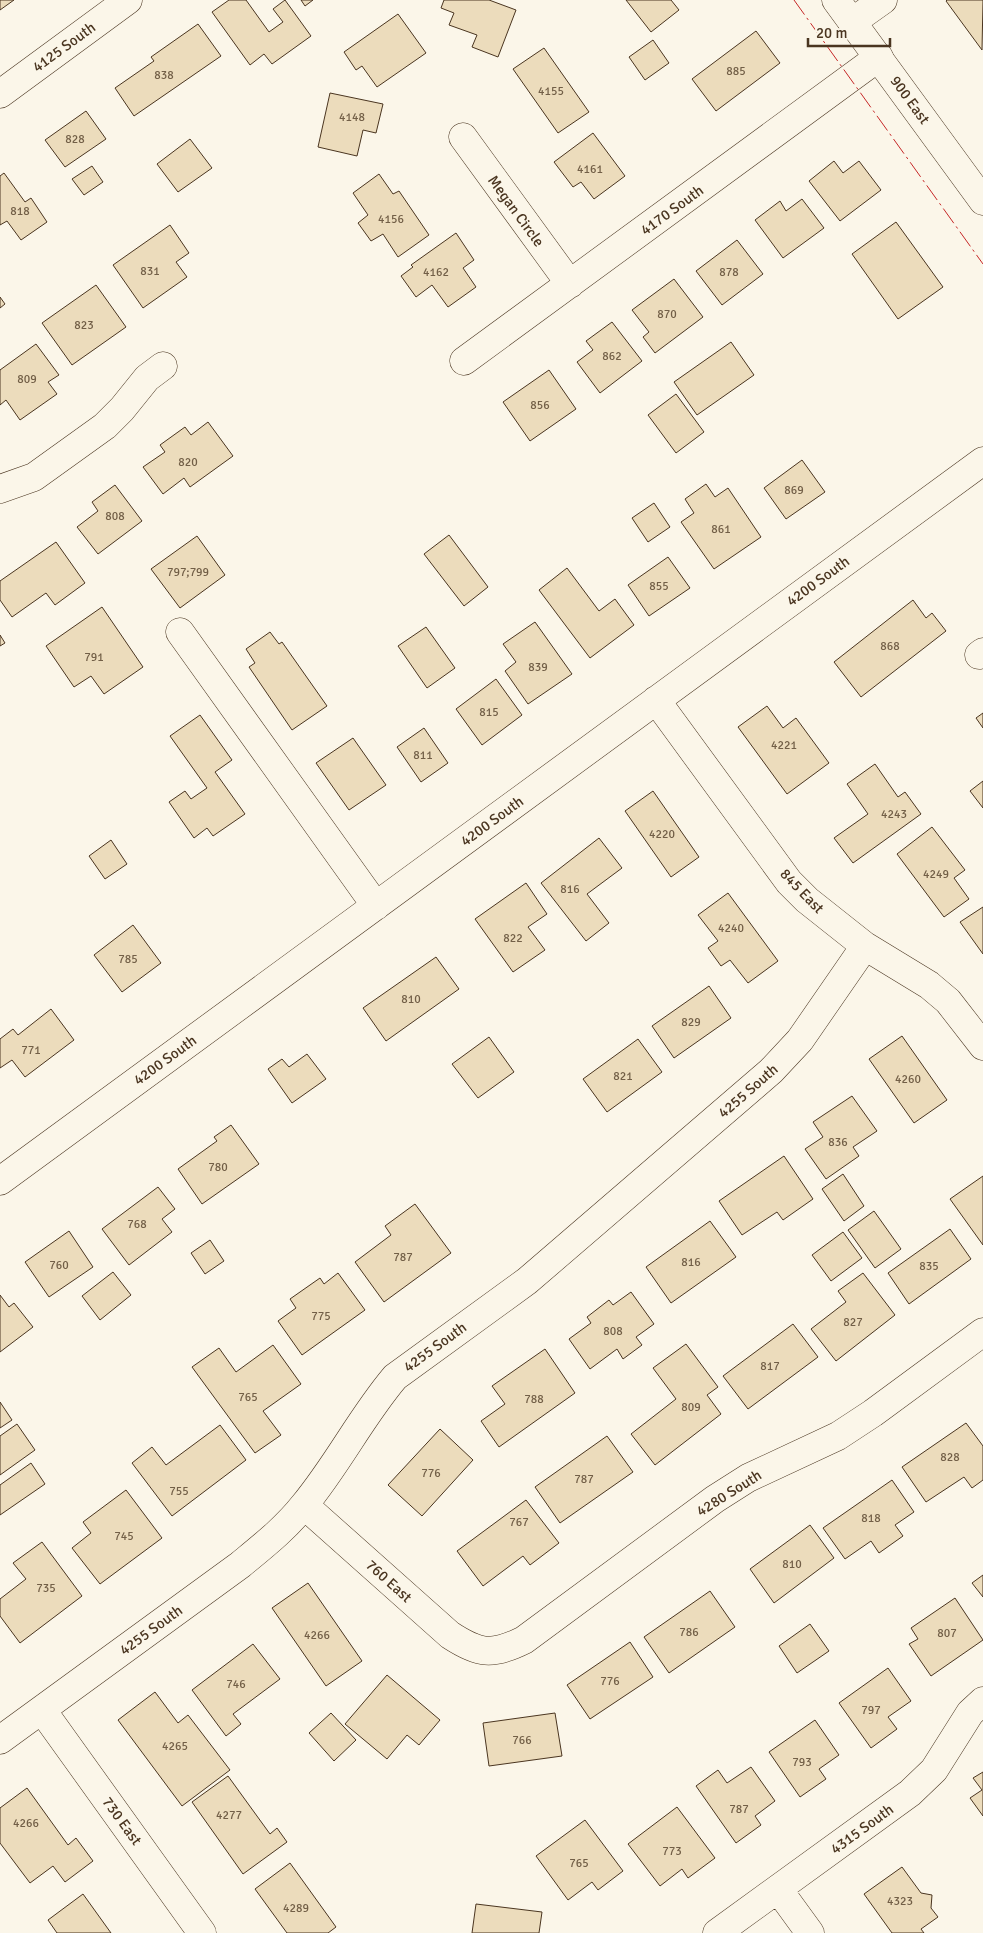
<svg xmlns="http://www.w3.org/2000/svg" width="983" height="1933" viewBox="0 0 983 1933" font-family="Signika,sans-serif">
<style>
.building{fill:#ecdcbc;stroke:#4a3520}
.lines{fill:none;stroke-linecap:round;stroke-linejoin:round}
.minor-casing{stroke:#4a3520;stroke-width:29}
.major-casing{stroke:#4a3520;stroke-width:29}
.minor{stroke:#fbf6e9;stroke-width:28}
.major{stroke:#fbf6e9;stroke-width:28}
.power{stroke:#c62828;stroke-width:1;stroke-dasharray:18 4 2.5 4;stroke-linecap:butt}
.labels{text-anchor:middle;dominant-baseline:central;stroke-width:4;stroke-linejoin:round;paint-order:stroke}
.number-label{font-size:12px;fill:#725f47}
.street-label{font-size:15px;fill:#4a3520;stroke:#fbf6e9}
</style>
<rect width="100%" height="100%" fill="#fbf6e9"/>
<!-- building -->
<path class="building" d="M 0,0 L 14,0 L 0,10 Z
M 229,0 L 246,0 L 269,32 L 283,22 L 273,9 L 285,0 L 311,36 L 272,64 L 264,54 L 250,65 L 212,12 Z
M 301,0 L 313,0 L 305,6 Z
M 444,0 L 489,0 L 516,10 L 498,57 L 472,47 L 477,35 L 449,25 L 454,13 L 441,8 Z
M 626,0 L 671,0 L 679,10 L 651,32 Z
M 947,0 L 983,0 L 982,50 L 946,1 Z
M 398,14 L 426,53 L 377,87 L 362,66 L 356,70 L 344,52 Z
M 198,24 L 221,56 L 134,116 L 115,88 L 154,61 L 151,57 Z
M 756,31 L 780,63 L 716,111 L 692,79 Z
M 653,40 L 669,63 L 645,80 L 629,57 Z
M 544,48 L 589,112 L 558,133 L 513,69 Z
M 330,93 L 383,104 L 376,133 L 363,130 L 357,156 L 318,147 Z
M 86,111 L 106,139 L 65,167 L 45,140 Z
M 593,133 L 625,176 L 594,199 L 581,182 L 573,187 L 554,162 Z
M 190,139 L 212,168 L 178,192 L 157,164 Z
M 834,161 L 843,173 L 859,161 L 881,190 L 840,221 L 809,181 Z
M 92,166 L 103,182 L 84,195 L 72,179 Z
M 4,173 L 25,202 L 31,198 L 47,222 L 21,240 L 7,221 L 0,225 L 0,176 Z
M 379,174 L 393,194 L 399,191 L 429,235 L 398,257 L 383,234 L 371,241 L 358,223 L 368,215 L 353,193 Z
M 802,199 L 824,228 L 783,258 L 755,220 L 780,201 L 786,211 Z
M 896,222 L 943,287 L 898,319 L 852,254 Z
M 170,225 L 189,253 L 176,262 L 187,277 L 143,308 L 113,265 Z
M 456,233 L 474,260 L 463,268 L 476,287 L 448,307 L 432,285 L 416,297 L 401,276 L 413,267 L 411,265 Z
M 737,240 L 763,274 L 722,305 L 696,271 Z
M 674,279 L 703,317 L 655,353 L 643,337 L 649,332 L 632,310 Z
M 96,285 L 126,327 L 72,365 L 42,323 Z
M 0,297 L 5,304 L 0,308 Z
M 612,322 L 642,361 L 600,393 L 577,362 L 593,350 L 586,341 Z
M 731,342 L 754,375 L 697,415 L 674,382 Z
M 36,344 L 59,375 L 48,382 L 57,394 L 20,420 L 6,400 L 0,405 L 0,370 Z
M 549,370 L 576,409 L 530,441 L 503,402 Z
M 676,394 L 704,432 L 676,453 L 648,415 Z
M 208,422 L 233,456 L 190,487 L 184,478 L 163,494 L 143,467 L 165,452 L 160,445 L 185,427 L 191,435 Z
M 802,460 L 825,492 L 786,519 L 764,488 Z
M 706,484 L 715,497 L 728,488 L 761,537 L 714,569 L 681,522 L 694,513 L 685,499 Z
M 115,485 L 142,521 L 98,554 L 77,527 L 98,511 L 92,502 Z
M 654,503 L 670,527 L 648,542 L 632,518 Z
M 449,535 L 488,587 L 464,606 L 424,554 Z
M 197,536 L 225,575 L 180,608 L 151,569 Z
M 56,542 L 85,583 L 55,605 L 46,593 L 12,617 L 0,600 L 0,581 Z
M 668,557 L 690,588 L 649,616 L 628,585 Z
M 567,568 L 599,611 L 615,599 L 634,625 L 590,658 L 539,590 Z
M 913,600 L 926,618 L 932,613 L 946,631 L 861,697 L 834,662 Z
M 102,607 L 143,667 L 104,694 L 91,676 L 74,687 L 46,646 Z
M 535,622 L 572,674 L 528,704 L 505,671 L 516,662 L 503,644 Z
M 426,627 L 455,668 L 427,688 L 398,646 Z
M 270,632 L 279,644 L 282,642 L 327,706 L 292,730 L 249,667 L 255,663 L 246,649 Z
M 0,635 L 5,643 L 0,646 Z
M 496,679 L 522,715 L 482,745 L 456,709 Z
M 767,706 L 783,728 L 796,718 L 829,763 L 787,794 L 738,727 Z
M 983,713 L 983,728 L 976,718 Z
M 200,715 L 232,760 L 215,772 L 245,814 L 213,836 L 207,828 L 194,838 L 169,802 L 185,791 L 191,799 L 207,788 L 170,736 Z
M 424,728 L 448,763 L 421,782 L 397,747 Z
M 353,738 L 386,785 L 349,810 L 316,763 Z
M 875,764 L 898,797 L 905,792 L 921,814 L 853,863 L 834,838 L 868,814 L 847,784 Z
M 983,781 L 983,808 L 970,791 Z
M 653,791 L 699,857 L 671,877 L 625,811 Z
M 932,827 L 965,870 L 954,878 L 969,899 L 944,917 L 897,854 Z
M 599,838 L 622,868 L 587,894 L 609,923 L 586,941 L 541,883 Z
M 111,840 L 127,864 L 105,879 L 89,856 Z
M 526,883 L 547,914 L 528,927 L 545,950 L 513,972 L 475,919 Z
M 728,893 L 778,961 L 748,983 L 730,960 L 721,966 L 708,948 L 718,941 L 698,915 Z
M 983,907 L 983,954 L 960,922 Z
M 133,925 L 161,963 L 122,992 L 94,955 Z
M 436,957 L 459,989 L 386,1041 L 363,1008 Z
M 709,986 L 731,1018 L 674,1058 L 652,1026 Z
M 51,1009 L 74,1040 L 25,1077 L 12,1060 L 0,1068 L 0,1039 L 13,1029 L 18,1035 Z
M 902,1036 L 947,1100 L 914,1123 L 869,1059 Z
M 489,1037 L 514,1072 L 478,1098 L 452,1064 Z
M 638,1039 L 662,1072 L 607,1112 L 583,1079 Z
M 307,1054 L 326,1079 L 292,1103 L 268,1069 L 282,1059 L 289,1067 Z
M 852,1096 L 877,1131 L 853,1147 L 859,1156 L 826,1179 L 805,1149 L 823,1137 L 813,1122 Z
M 231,1125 L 259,1164 L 202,1204 L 178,1169 L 217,1141 L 214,1137 Z
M 784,1156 L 813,1199 L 783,1220 L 777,1212 L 742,1235 L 719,1201 Z
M 843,1174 L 864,1206 L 844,1221 L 822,1189 Z
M 983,1176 L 983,1245 L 950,1199 Z
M 158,1187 L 175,1209 L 162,1219 L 172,1232 L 129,1265 L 102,1229 Z
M 415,1204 L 451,1253 L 384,1302 L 355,1262 L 391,1235 L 385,1226 Z
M 874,1211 L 901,1249 L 875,1268 L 848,1230 Z
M 710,1221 L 736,1257 L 671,1303 L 646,1267 Z
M 950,1229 L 971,1259 L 909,1304 L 888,1273 Z
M 69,1231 L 93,1267 L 49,1297 L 25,1262 Z
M 843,1232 L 862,1258 L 831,1281 L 812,1255 Z
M 210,1240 L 224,1261 L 205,1274 L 191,1253 Z
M 113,1272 L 131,1295 L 100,1320 L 82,1296 Z
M 338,1273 L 365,1310 L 302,1355 L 278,1321 L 296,1308 L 290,1299 L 320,1278 L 324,1284 Z
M 863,1273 L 895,1315 L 836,1361 L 811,1329 L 846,1302 L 838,1291 Z
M 631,1292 L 654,1324 L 636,1337 L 642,1345 L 623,1359 L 617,1349 L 590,1369 L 569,1339 L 591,1323 L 587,1317 L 609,1300 L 613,1305 Z
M 0,1295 L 9,1307 L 14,1303 L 33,1327 L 0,1352 Z
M 793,1324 L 818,1357 L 748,1409 L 723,1376 Z
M 686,1344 L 718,1387 L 707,1395 L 721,1414 L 655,1465 L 631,1434 L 676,1399 L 653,1368 Z
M 273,1345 L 301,1384 L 263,1411 L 281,1435 L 255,1453 L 192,1367 L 219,1348 L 236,1372 Z
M 545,1349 L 575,1393 L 499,1447 L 481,1421 L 505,1404 L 492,1386 Z
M 0,1402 L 12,1420 L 0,1428 Z
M 966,1423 L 983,1446 L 983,1480 L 972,1488 L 964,1477 L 926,1502 L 902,1467 Z
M 17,1424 L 35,1450 L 0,1475 L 0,1436 Z
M 220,1425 L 246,1460 L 172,1516 L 132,1463 L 152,1447 L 166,1465 Z
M 440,1429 L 473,1460 L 422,1516 L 388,1485 Z
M 607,1436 L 633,1472 L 560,1523 L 535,1487 Z
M 31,1463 L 45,1484 L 0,1515 L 0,1485 Z
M 892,1480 L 914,1512 L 895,1525 L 903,1536 L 879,1553 L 871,1541 L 845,1559 L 823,1528 Z
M 126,1490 L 162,1538 L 100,1584 L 72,1548 L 91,1533 L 83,1522 Z
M 526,1500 L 559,1543 L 530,1565 L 523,1556 L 483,1586 L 457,1551 Z
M 810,1525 L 834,1558 L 774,1603 L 750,1569 Z
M 42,1542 L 82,1596 L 20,1643 L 0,1616 L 0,1599 L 26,1579 L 13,1563 Z
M 983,1575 L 983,1597 L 972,1583 Z
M 308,1583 L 362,1661 L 326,1686 L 272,1608 Z
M 710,1591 L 735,1627 L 669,1673 L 644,1637 Z
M 955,1598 L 983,1640 L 931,1676 L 909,1644 L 918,1639 L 911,1628 Z
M 810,1624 L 829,1651 L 797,1673 L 779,1646 Z
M 630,1642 L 653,1677 L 590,1719 L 567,1685 Z
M 253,1644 L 280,1679 L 233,1714 L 241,1724 L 226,1736 L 192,1690 Z
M 888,1668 L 911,1701 L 888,1717 L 897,1729 L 871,1748 L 839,1703 Z
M 387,1675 L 440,1720 L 419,1745 L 407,1735 L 387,1759 L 345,1724 Z
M 155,1692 L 178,1723 L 188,1715 L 230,1770 L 182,1806 L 118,1720 Z
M 331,1713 L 356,1740 L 334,1761 L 309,1733 Z
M 555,1713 L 562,1756 L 489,1766 L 483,1723 Z
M 815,1720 L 839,1755 L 819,1769 L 826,1779 L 800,1797 L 769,1752 Z
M 751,1767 L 775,1801 L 755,1816 L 761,1825 L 736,1843 L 696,1786 L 718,1770 L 727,1783 Z
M 983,1772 L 983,1816 L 970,1798 L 982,1790 L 973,1778 Z
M 228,1776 L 270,1834 L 277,1828 L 287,1842 L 243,1874 L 192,1802 Z
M 27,1788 L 68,1845 L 76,1838 L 93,1861 L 65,1882 L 53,1866 L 30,1883 L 0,1843 L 0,1808 Z
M 677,1807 L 715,1858 L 688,1878 L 682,1869 L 660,1886 L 628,1844 Z
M 585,1820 L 623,1871 L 598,1890 L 592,1882 L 568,1900 L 536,1856 Z
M 290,1863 L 336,1927 L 328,1933 L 287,1933 L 255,1889 Z
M 902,1867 L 921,1893 L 932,1895 L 931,1908 L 938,1917 L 921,1929 L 924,1933 L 892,1933 L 864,1894 Z
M 83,1894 L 111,1933 L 57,1933 L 48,1920 Z
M 476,1904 L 542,1912 L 539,1933 L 472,1933 Z"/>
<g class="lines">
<defs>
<path id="minor" d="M 852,22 L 883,0
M 0,94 L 128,0
M 463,137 L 570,284
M 464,361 L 879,57
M 0,489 L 34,477 L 105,426 L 122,409 L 147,378 L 163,366
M 180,632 L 376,906
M 979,655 L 983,652
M 656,700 L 789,882 L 807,900 L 865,946 L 929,985 L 948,1001 L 983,1046
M 0,1181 L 983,461
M 304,1505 L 450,1635 C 479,1654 492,1656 524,1640 L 715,1499 L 748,1478 L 838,1436 L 873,1413 L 983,1332
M 42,1710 L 202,1933
M 0,1740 L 240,1565 C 263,1546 286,1528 304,1505 C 338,1464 361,1417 395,1377 L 527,1281 L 771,1071 L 800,1040 L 865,946
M 778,1889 L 810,1933
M 717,1933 L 910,1793 L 934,1770 L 970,1713 L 983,1701"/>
<path id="major" d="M 836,0 L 983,201"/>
</defs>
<!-- minor casing -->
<use href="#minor" class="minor-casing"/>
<!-- major casing -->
<use href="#major" class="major-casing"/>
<!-- minor -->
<use href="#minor" class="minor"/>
<!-- major -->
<use href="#major" class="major"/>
<!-- power -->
<path class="power" d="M 794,0 L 983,264"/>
</g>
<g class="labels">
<!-- number labels -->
<g class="number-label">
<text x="736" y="71">885</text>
<text x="164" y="75">838</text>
<text x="551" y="91">4155</text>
<text x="352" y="117">4148</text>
<text x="75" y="139">828</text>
<text x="590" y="169">4161</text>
<text x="20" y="211">818</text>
<text x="391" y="219">4156</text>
<text x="150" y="271">831</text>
<text x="436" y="272">4162</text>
<text x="729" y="272">878</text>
<text x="667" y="314">870</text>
<text x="84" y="325">823</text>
<text x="612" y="356">862</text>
<text x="27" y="379">809</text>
<text x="540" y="405">856</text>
<text x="188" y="462">820</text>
<text x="794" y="490">869</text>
<text x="115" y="516">808</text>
<text x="721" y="529">861</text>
<text x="188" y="572">797;799</text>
<text x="659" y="586">855</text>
<text x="890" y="646">868</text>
<text x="94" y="657">791</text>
<text x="538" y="667">839</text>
<text x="489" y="712">815</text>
<text x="784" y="745">4221</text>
<text x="423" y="755">811</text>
<text x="894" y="814">4243</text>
<text x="662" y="834">4220</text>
<text x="936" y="874">4249</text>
<text x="570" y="889">816</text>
<text x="731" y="928">4240</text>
<text x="513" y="938">822</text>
<text x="128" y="959">785</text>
<text x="411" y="999">810</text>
<text x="691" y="1022">829</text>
<text x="31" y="1050">771</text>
<text x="623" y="1076">821</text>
<text x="908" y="1079">4260</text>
<text x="838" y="1142">836</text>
<text x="218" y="1167">780</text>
<text x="137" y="1224">768</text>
<text x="403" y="1257">787</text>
<text x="691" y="1262">816</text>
<text x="59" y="1265">760</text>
<text x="929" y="1266">835</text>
<text x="321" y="1316">775</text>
<text x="853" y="1322">827</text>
<text x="613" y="1331">808</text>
<text x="770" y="1366">817</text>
<text x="248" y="1397">765</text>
<text x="534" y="1399">788</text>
<text x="691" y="1407">809</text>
<text x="950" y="1457">828</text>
<text x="431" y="1473">776</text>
<text x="584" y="1479">787</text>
<text x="179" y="1491">755</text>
<text x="871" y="1518">818</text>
<text x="519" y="1522">767</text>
<text x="124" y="1536">745</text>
<text x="792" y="1564">810</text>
<text x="46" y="1588">735</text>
<text x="689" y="1632">786</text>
<text x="947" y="1633">807</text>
<text x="317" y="1635">4266</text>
<text x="610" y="1681">776</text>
<text x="236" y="1684">746</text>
<text x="871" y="1710">797</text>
<text x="522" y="1740">766</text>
<text x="175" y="1746">4265</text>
<text x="802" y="1762">793</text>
<text x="739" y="1809">787</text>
<text x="229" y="1815">4277</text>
<text x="26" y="1823">4266</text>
<text x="672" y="1851">773</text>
<text x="579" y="1863">765</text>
<text x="900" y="1901">4323</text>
<text x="296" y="1908">4289</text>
</g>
<!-- street labels -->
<g class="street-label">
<text transform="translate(64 47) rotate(-36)">4125 South</text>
<text transform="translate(910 100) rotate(54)">900 East</text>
<text transform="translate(672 210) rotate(-36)">4170 South</text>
<text transform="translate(516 211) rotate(54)">Megan Circle</text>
<text transform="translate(818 581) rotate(-36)">4200 South</text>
<text transform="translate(492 821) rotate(-36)">4200 South</text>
<text transform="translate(802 891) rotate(46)">845 East</text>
<text transform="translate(165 1060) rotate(-36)">4200 South</text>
<text transform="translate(748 1091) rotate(-41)">4255 South</text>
<text transform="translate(435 1347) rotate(-36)">4255 South</text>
<text transform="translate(729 1493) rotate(-32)">4280 South</text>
<text transform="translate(389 1581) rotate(42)">760 East</text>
<text transform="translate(151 1630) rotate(-36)">4255 South</text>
<text transform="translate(122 1821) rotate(54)">730 East</text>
<text transform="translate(862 1829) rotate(-36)">4315 South</text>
</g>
</g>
<!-- scale -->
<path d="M808 38v8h82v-8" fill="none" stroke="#4a3520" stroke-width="2.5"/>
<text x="816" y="38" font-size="15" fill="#4a3520" stroke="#fbf6e9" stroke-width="4" paint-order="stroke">20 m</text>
</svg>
